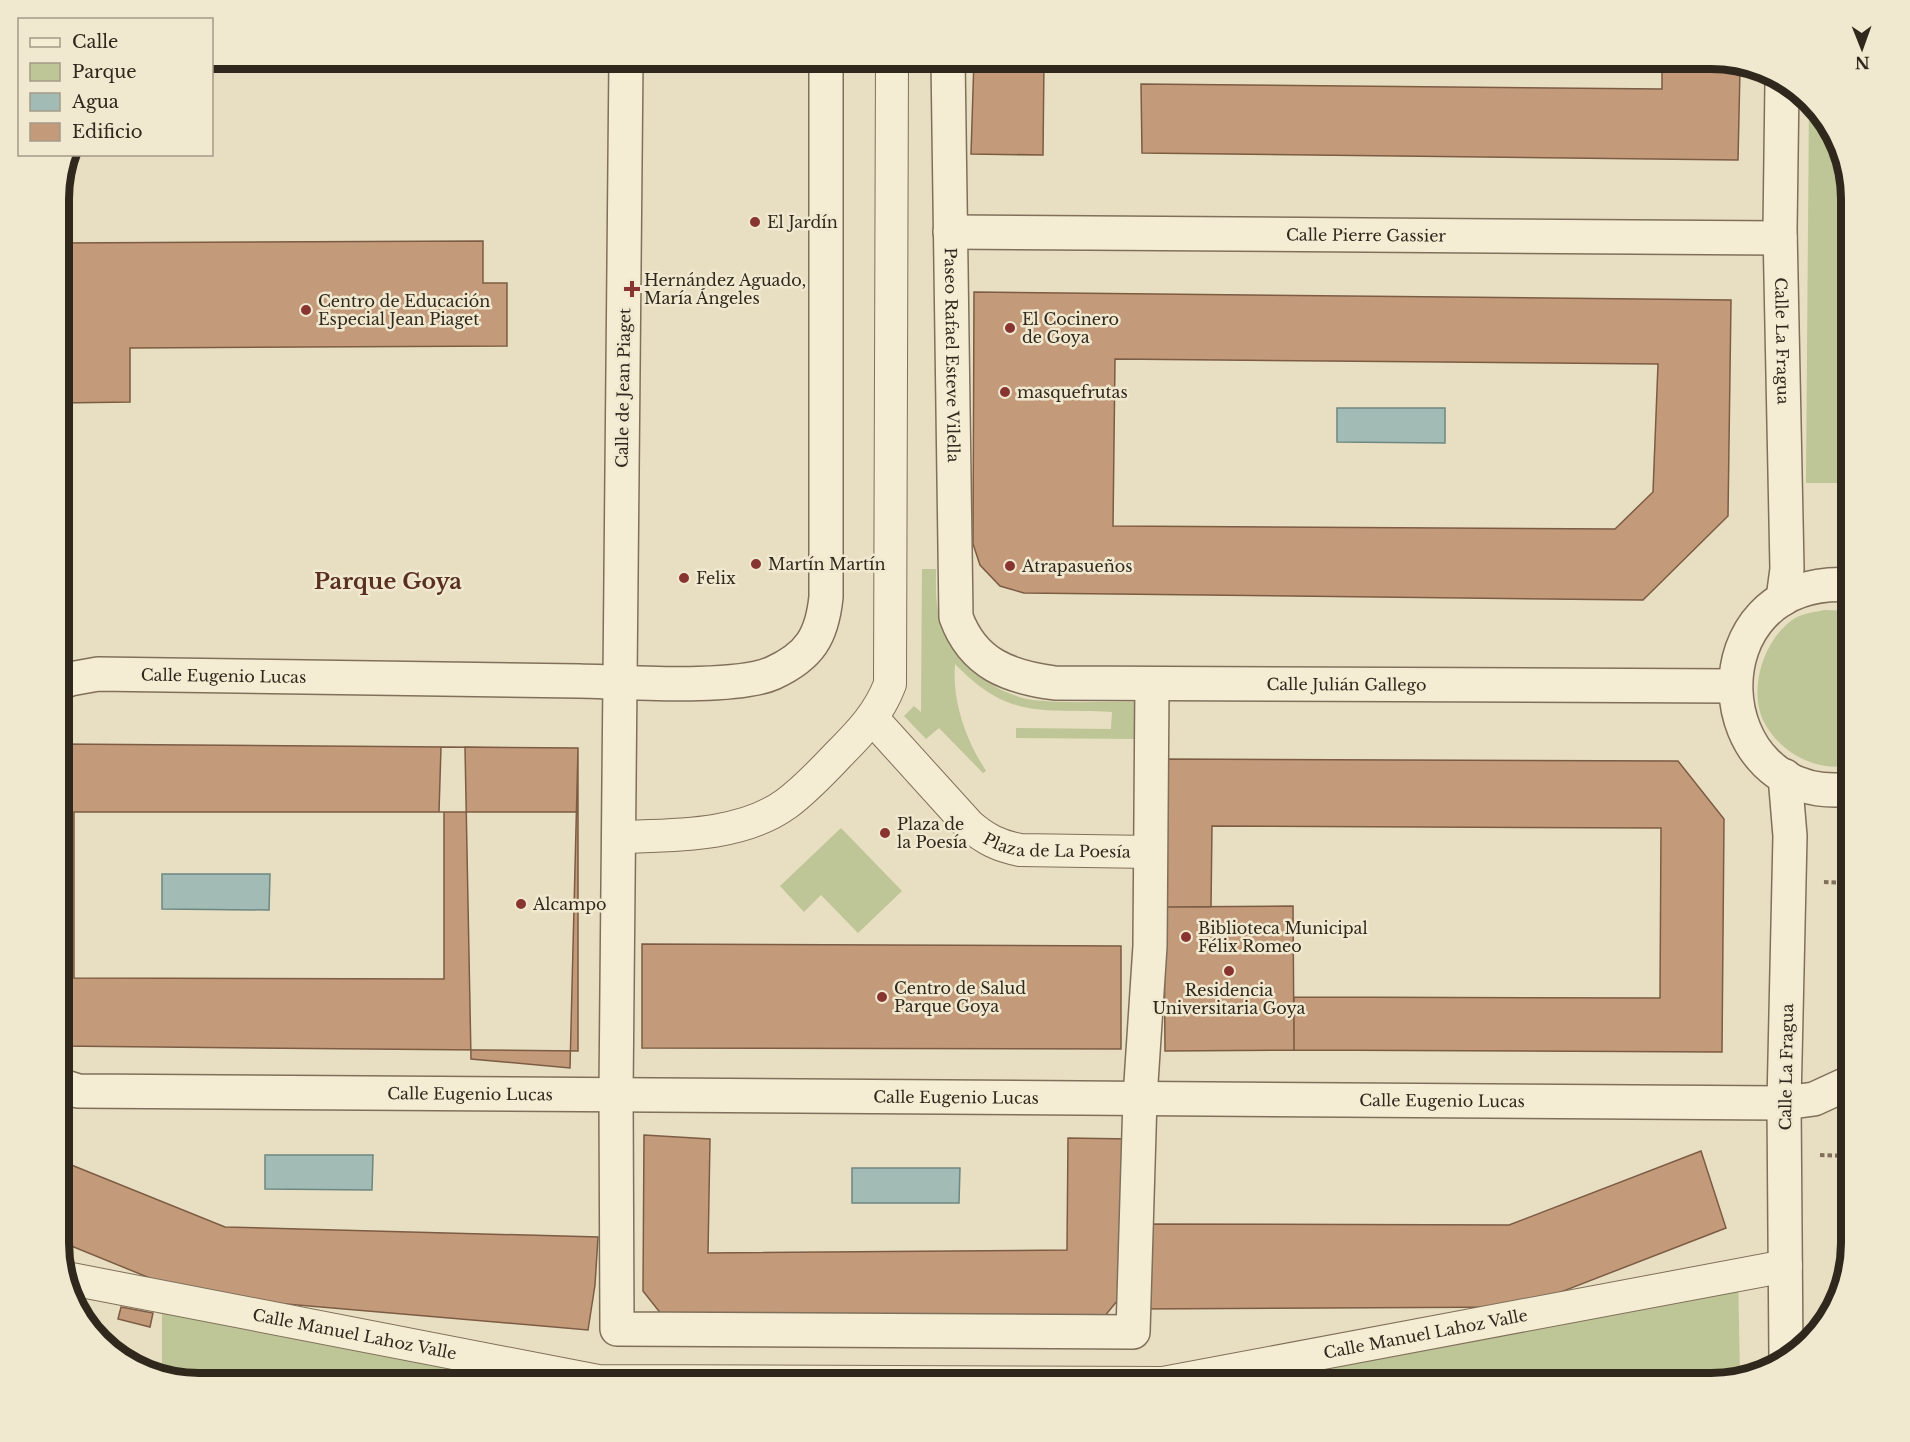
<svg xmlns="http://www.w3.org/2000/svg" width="1910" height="1442" viewBox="0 0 1910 1442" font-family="'Libre Baskerville',serif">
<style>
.green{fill:#bec596}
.water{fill:#a3bbb5;stroke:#6c8882;stroke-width:1.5}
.building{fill:#c39b7b;stroke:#7c5c43;stroke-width:1.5;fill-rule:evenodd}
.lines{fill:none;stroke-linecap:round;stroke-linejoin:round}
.pedestrian-casing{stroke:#80705b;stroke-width:34}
.minor-casing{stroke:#80705b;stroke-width:36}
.path{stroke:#80705b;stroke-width:4;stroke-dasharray:4.5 3;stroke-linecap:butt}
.pedestrian{stroke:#f4ecd3;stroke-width:32}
.minor{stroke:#f4ecd3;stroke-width:33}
.poi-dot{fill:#883431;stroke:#f1e8d0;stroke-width:2}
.labels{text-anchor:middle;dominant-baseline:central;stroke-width:5;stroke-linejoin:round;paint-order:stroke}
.poi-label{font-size:16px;fill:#31281d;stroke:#f1e8d0;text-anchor:start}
.street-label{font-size:16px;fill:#31281d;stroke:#f1e8d0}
.district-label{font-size:22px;font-weight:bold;fill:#592f21;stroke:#f1e8d0}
.rim{fill:none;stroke:#31281d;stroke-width:8}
</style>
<rect width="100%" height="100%" fill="#e8dec1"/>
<!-- green -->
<path class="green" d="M 1809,102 L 1837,137 L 1851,199 L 1851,483 L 1806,483 Z
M 922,569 L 936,569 C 936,584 935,600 939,615 C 953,658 988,693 1033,700 C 1068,704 1105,701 1140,702 L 1139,739 L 1016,738 L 1016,728 L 1111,729 L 1112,712 C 1042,708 1010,721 955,664 C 952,702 966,740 986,771 L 983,773 L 939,728 L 926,739 L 904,716 L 914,706 L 921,712 Z
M 1824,610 L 1851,611 L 1851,765 C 1818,773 1780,753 1764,722 C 1747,688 1765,635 1797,617 C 1805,613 1816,612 1824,610 Z
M 841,828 L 902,891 L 858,933 L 821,895 L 804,912 L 780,886 Z
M 1738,1273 L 1740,1377 L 1711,1383 L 199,1383 L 162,1371 L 162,1314 L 157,1313 L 158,1296 L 598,1381 L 1163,1383 Z"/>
<!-- water -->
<path class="water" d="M 1337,408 L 1445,408 L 1445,443 L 1337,442 Z
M 162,874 L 270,874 L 269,910 L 162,909 Z
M 265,1155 L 373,1155 L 372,1190 L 265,1189 Z
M 852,1168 L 960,1168 L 959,1203 L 852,1203 Z"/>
<!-- building -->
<path class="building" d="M 974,59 L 1044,59 L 1043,155 L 971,154 Z
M 1662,59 L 1711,59 L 1740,69 L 1738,160 L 1142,153 L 1141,84 L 1662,89 Z
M 483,241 L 483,283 L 507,283 L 507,346 L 130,348 L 130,402 L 59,403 L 59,243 Z
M 974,292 L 1731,300 L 1728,516 L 1643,600 L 1024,593 L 1000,586 L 980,565 L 973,544 ZM 1115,359 L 1658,364 L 1653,492 L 1615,529 L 1113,526 Z
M 59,744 L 578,748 L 578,1051 L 59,1046 ZM 74,812 L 444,812 L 444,979 L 74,978 Z
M 441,747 L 578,748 L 578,812 L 439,812 Z
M 465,747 L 578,748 L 570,1068 L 471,1059 Z
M 1164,759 L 1678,761 L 1724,819 L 1722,1052 L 1294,1050 L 1294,997 L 1660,998 L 1661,828 L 1212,826 L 1211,907 L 1164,907 Z
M 1293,906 L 1294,1050 L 1165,1051 L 1164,907 Z
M 642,944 L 1121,946 L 1121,1049 L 642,1048 Z
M 644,1135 L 710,1139 L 708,1253 L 1067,1250 L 1068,1138 L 1130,1139 L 1126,1290 L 1104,1317 L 662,1315 L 643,1291 Z
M 1701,1151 L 1726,1228 L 1522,1307 L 1139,1309 L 1139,1224 L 1509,1225 Z
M 59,1160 L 225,1227 L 598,1237 L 595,1285 L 588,1330 L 194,1296 L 59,1241 Z
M 121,1307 L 153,1313 L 150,1327 L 118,1319 Z"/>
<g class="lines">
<defs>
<g id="pedestrian">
<path id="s1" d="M 873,719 L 969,825 C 985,839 999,846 1020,850 L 1151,852"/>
<path d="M 620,837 C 673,835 740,837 786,804 C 805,790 823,771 839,754 C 861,732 879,713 890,684 L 892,59"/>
<path id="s2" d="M 66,1278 L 598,1381 L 1163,1383 L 1786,1266"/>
</g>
<g id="minor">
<path d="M 626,59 L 616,1093 L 617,1329 L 1133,1332 L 1140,1098 L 1150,946 L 1152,684"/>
<path id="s3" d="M 948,59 L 956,617 C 973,664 1009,677 1055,683 L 1734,686"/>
<path id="s4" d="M 1782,83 L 1780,229 L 1787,569 L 1783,599"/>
<path id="s5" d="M 950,232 L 1780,238"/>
<path d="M 1851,585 C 1691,574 1704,807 1851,789"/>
<path id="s6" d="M 59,684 L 70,679 L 98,674 C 259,676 419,679 579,681 C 625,682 735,690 773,673 C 810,656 822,636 826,597 L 826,59"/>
<path d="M 1785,776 L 1790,836 L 1784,1103 L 1786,1358"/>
<path id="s7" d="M 59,1085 L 78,1091 L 1784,1103 L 1814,1099 L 1851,1082"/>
</g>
</defs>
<!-- pedestrian casing -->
<use href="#pedestrian" class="pedestrian-casing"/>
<!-- minor casing -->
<use href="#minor" class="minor-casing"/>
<!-- path -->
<path class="path" d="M 1824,882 L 1851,883
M 1820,1155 L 1851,1156"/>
<!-- pedestrian -->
<use href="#pedestrian" class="pedestrian"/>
<!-- minor -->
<use href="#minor" class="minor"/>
</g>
<!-- markers -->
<g class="poi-dot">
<circle cx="755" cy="222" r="6"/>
<path d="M629 280h6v6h6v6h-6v6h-6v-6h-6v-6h6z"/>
<circle cx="306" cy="310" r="6"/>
<circle cx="1010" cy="328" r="6"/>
<circle cx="1005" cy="392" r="6"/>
<circle cx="756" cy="564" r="6"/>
<circle cx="1010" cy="566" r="6"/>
<circle cx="684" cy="578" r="6"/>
<circle cx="885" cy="833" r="6"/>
<circle cx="521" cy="904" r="6"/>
<circle cx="1186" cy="937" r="6"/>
<circle cx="1229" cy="971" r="6"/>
<circle cx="882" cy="997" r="6"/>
</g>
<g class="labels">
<!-- poi labels -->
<g class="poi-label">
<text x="767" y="222">El Jardín</text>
<text x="644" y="280">Hernández Aguado,<tspan x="644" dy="18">María Ángeles</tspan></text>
<text x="318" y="301">Centro de Educación<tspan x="318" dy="18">Especial Jean Piaget</tspan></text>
<text x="1022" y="319">El Cocinero<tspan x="1022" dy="18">de Goya</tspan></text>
<text x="1017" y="392">masquefrutas</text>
<text x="768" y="564">Martín Martín</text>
<text x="1022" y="566">Atrapasueños</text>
<text x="696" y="578">Felix</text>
<text x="897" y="824">Plaza de<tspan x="897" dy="18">la Poesía</tspan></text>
<text x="533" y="904">Alcampo</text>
<text x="1198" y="928">Biblioteca Municipal<tspan x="1198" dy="18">Félix Romeo</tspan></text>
<text x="894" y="988">Centro de Salud<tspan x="894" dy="18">Parque Goya</tspan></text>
<text x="1229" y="990" text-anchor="middle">Residencia<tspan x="1229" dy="18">Universitaria Goya</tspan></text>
</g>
<!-- street labels -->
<g class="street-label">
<text stroke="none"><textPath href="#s5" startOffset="416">Calle Pierre Gassier</textPath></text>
<text stroke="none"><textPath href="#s4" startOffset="258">Calle La Fragua</textPath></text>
<text stroke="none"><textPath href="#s3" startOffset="296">Paseo Rafael Esteve Vilella</textPath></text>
<text transform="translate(623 388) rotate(-89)">Calle de Jean Piaget</text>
<text stroke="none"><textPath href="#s6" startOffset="166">Calle Eugenio Lucas</textPath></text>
<text stroke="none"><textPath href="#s3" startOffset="976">Calle Julián Gallego</textPath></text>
<text stroke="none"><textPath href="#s1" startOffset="237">Plaza de La Poesía</textPath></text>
<text transform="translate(1786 1067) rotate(-89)">Calle La Fragua</text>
<text stroke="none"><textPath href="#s7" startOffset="412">Calle Eugenio Lucas</textPath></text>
<text stroke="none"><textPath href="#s7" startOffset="898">Calle Eugenio Lucas</textPath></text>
<text stroke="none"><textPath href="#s7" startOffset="1384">Calle Eugenio Lucas</textPath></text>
<text stroke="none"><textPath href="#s2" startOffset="1374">Calle Manuel Lahoz Valle</textPath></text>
<text stroke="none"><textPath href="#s2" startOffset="294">Calle Manuel Lahoz Valle</textPath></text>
</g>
<!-- district labels -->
<g class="district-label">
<text x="388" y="581">Parque Goya</text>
</g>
</g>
<!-- crop -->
<path d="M0 0H1910V1442H0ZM199 69H1711A130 130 0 0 1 1841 199V1243A130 130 0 0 1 1711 1373H199A130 130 0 0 1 69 1243V199A130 130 0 0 1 199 69Z" fill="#f1e8d0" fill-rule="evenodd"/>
<path class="rim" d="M199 69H1711A130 130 0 0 1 1841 199V1243A130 130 0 0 1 1711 1373H199A130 130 0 0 1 69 1243V199A130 130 0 0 1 199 69Z"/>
<!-- legend -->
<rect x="18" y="18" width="195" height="138" fill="#f1e8d0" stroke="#a49b88" stroke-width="1.5"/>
<rect x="30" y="38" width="30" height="9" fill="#f4ecd3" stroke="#a49b88" stroke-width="1.5"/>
<text x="72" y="48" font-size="18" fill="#31281d">Calle</text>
<rect x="30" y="63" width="30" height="18" fill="#bec596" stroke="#a49b88" stroke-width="1.5"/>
<text x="72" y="78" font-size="18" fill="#31281d">Parque</text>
<rect x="30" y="93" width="30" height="18" fill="#a3bbb5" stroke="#a49b88" stroke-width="1.5"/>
<text x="72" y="108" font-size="18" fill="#31281d">Agua</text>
<rect x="30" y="123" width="30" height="18" fill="#c39b7b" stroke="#a49b88" stroke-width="1.5"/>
<text x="72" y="138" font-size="18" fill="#31281d">Edificio</text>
<!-- north arrow -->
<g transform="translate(1862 48) rotate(179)" stroke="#f1e8d0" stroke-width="4.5" paint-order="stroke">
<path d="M0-4.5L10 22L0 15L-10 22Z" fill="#31281d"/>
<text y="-9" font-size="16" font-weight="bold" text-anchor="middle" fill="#31281d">N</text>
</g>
</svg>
